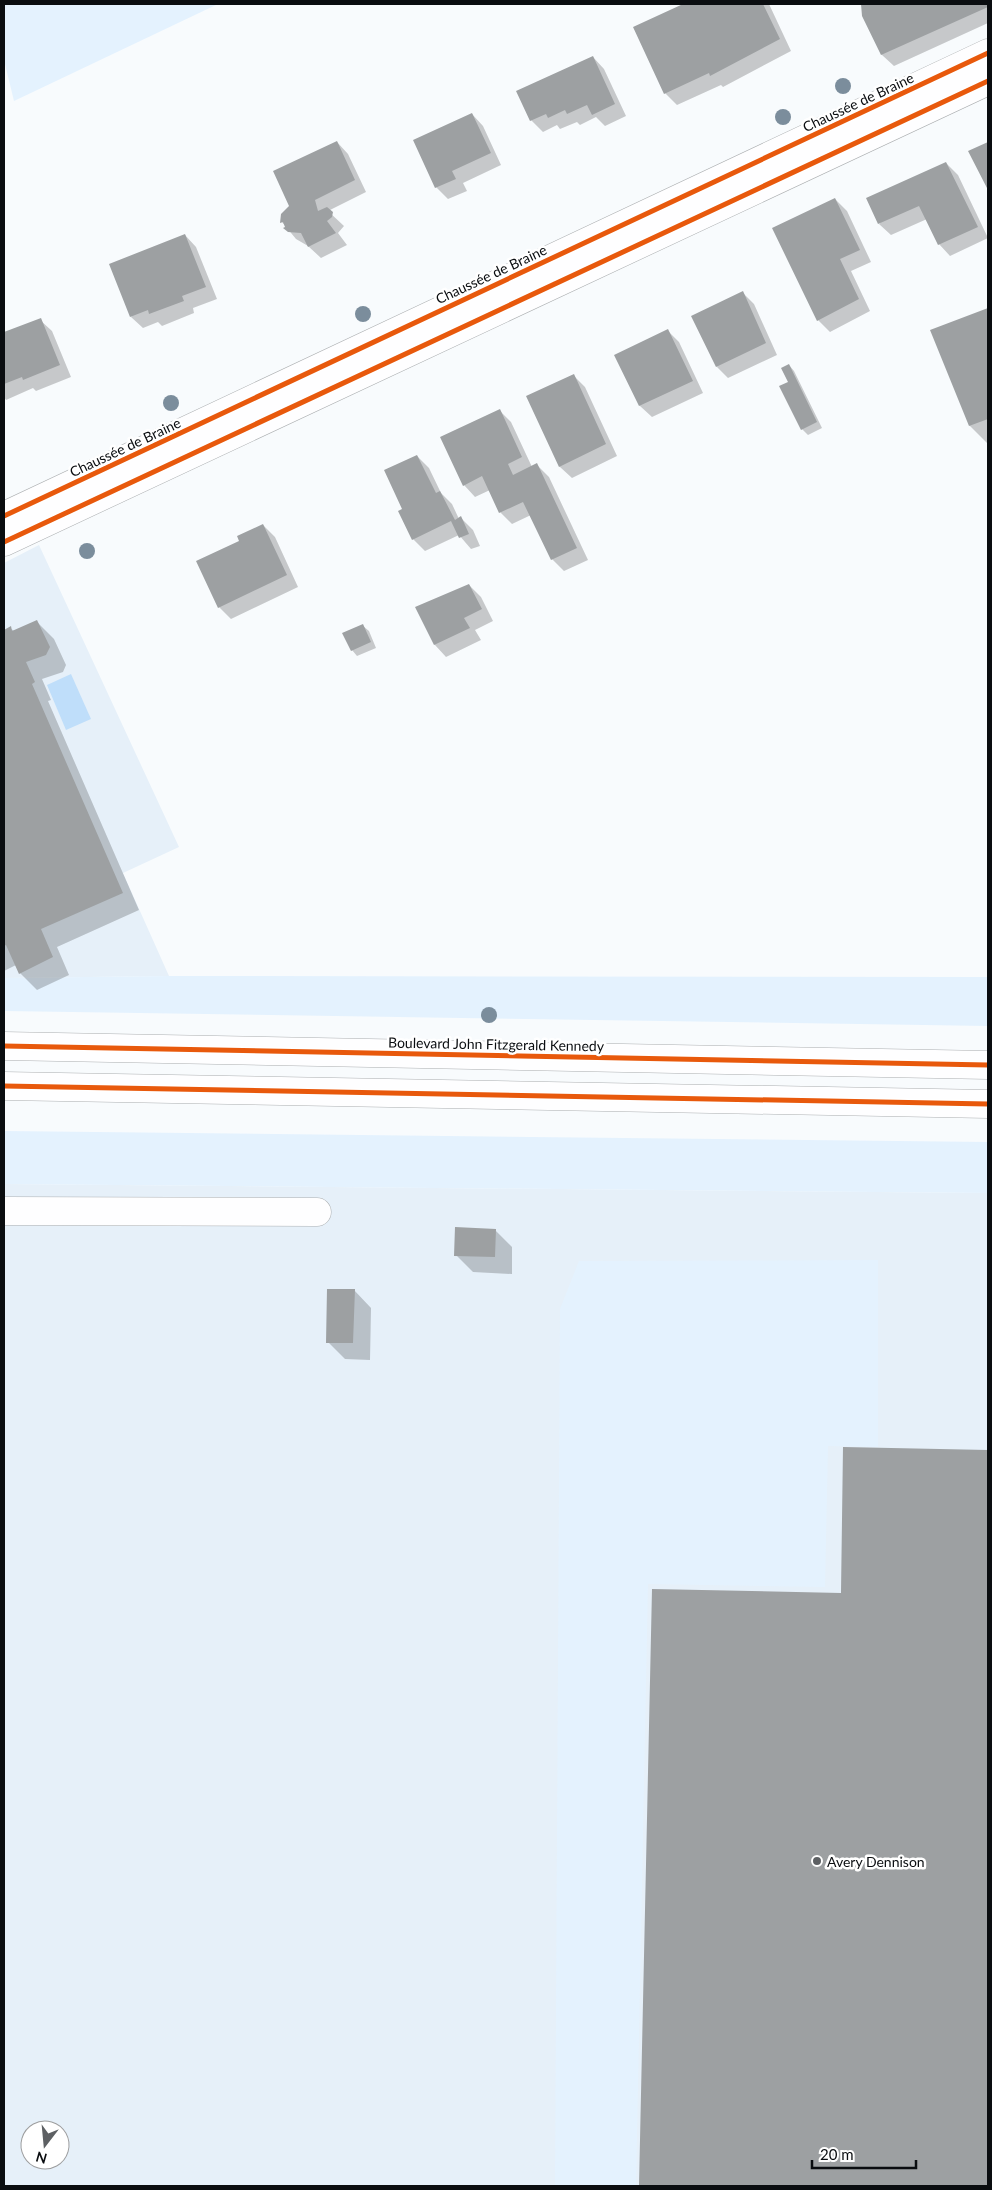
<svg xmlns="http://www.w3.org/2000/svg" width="992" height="2190" viewBox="0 0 992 2190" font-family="Lato,sans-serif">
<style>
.built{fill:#e6f0f9;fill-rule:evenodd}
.green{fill:#e4f2fe}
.water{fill:#bfdefa}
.shadow{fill:#0003}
.building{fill:#9da0a2}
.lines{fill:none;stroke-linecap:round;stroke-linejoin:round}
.street-casing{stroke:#acafb1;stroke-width:29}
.secondary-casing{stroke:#acafb1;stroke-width:29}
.primary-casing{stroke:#acafb1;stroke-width:29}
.street{stroke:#fefeff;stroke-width:28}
.secondary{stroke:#fefeff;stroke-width:28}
.primary{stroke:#fefeff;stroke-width:28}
.cycleway-casing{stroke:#fff;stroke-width:8}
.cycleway{stroke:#e8590c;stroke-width:5}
.tree{fill:#7b8d9c}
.poi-dot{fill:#5d6063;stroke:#fff;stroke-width:2}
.labels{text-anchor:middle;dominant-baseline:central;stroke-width:5;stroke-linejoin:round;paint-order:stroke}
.street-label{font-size:14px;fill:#0a0d10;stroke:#fff}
.poi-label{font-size:14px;fill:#0a0d10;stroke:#fff;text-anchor:start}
</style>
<rect width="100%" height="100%" fill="#f8fbfd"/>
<!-- built -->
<path class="built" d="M 39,545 L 179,847 L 123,873 L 169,976 L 4,978 L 4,563 Z
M 4,1184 L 988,1193 L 988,2186 L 4,2186 ZM 30,2130 L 60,2130 L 60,2160 L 30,2160 Z"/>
<!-- green -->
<path class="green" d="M 4,4 L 218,4 L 14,101 L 4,60 Z
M 169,976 L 988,977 L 988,1026 L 4,1011 L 4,978 Z
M 4,1131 L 988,1142 L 988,1193 L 4,1184 Z
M 878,1260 L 878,1447 L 828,1446 L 825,1587 L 648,1584 L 636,2186 L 555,2186 L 560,1309 L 579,1261 Z"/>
<!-- water -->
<path class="water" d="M 71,674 L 91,719 L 66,730 L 47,685 Z"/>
<!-- shadow -->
<path class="shadow" d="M 686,4 L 769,4 L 791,51 L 723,87 L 721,85 L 677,105 L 665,93 L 634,28 Z
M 862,4 L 988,4 L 988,23 L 894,66 L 882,55 L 864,17 Z
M 593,57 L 604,69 L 626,116 L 605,126 L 596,117 L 580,125 L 577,122 L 560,129 L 557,125 L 543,132 L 531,120 Z
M 472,114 L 483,126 L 501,165 L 463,183 L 467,191 L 448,199 L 436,187 Z
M 337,142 L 348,154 L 366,192 L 328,211 L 344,226 L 338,233 L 347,245 L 321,258 L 308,246 L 296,239 L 282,222 Z
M 946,163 L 958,175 L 988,238 L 950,256 L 939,244 L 927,219 L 891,235 L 879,224 Z
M 835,199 L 847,211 L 871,262 L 851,271 L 870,311 L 830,332 L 818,320 Z
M 185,235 L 196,247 L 217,299 L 193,308 L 194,313 L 162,326 L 158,322 L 143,328 L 131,317 Z
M 742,292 L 754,304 L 777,355 L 728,378 L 717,367 Z
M 988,309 L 988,442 L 987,443 L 970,426 L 932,331 Z
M 40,320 L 52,331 L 71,377 L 36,391 L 33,388 L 6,400 L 4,397 L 4,333 Z
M 668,331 L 679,342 L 703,393 L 652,417 L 640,406 L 616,356 Z
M 789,365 L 794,371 L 822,428 L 808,435 L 802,429 Z
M 573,375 L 585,387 L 617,456 L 572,478 L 560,467 L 528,397 Z
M 500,411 L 511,422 L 532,467 L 537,465 L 549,477 L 588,560 L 564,571 L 552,559 L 531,515 L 512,524 L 500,512 L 490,490 L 475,497 L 464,485 Z
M 417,456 L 429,468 L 441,493 L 452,504 L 459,519 L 461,518 L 473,530 L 480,546 L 471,549 L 459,535 L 425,551 L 413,539 L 404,509 Z
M 263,525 L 275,537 L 298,587 L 231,619 L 219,607 L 241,542 Z
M 469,585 L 481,597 L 493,621 L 475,630 L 481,640 L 446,657 L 435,645 L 416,608 Z
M 37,622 L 54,639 L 66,665 L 63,672 L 42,679 L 51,700 L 48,701 L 139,910 L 57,947 L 69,975 L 37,990 L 20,973 L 16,965 L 4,971 L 4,631 L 10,628 L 14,631 Z
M 363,626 L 369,631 L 376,648 L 357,656 L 352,650 Z
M 495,1230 L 512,1247 L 512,1274 L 473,1272 L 456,1255 Z
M 354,1290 L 371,1308 L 370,1360 L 345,1359 L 328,1342 Z
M 844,1448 L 988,1451 L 988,2186 L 640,2186 L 653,1590 L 842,1594 Z"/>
<!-- building -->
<path class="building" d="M 683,4 L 763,4 L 780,39 L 710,76 L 709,73 L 664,94 L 633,27 Z
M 861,4 L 988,4 L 988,7 L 881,55 L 862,16 Z
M 593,56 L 615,104 L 592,115 L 587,105 L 567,114 L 565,110 L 548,118 L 546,114 L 530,121 L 516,91 Z
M 472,113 L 491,153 L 452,171 L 456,179 L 435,188 L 413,140 Z
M 337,141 L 355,180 L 315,200 L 318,211 L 327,207 L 333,212 L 332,217 L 327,221 L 336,233 L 308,247 L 301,233 L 288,232 L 283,228 L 285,227 L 283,222 L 280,223 L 281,214 L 289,206 L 273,171 Z
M 988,142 L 988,190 L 968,151 Z
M 946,162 L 978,227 L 938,245 L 919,206 L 878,224 L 866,198 Z
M 835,198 L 860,250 L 840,259 L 859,299 L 817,321 L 772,228 Z
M 185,234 L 206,287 L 182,296 L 184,301 L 149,314 L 148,310 L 130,317 L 109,264 Z
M 743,291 L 766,343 L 716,367 L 691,316 Z
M 988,308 L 988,419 L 969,426 L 930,330 Z
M 41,318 L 60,365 L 23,380 L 22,377 L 4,384 L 4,332 Z
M 668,329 L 693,381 L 639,406 L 614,355 Z
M 789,364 L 817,422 L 801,430 L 779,386 L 788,382 L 781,368 Z
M 574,374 L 606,444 L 559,467 L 526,396 Z
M 500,409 L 522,457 L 508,464 L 513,475 L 537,463 L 577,548 L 551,560 L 523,502 L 499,513 L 482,476 L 463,486 L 440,437 Z
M 417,455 L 436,493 L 440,491 L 455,520 L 461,516 L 469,534 L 459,538 L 451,521 L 412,540 L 398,511 L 402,509 L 384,470 Z
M 263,524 L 287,575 L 218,608 L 196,561 L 239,541 L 237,536 Z
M 469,584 L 482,609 L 464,618 L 470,628 L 434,645 L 415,607 Z
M 37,620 L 50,647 L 46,655 L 26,662 L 35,682 L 32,684 L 123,893 L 41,929 L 53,957 L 19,974 L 6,945 L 4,946 L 4,630 L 11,626 L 12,631 Z
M 363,624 L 371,642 L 351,651 L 342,633 Z
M 455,1227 L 496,1229 L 495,1257 L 454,1256 Z
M 327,1289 L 355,1289 L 353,1343 L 326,1343 Z
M 843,1447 L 988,1450 L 988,2186 L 639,2186 L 652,1589 L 841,1593 Z"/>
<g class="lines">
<defs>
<path id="street" d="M 4,1211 L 317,1212"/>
<path id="secondary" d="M 4,516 L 988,53
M 4,542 L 988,81"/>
<path id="primary" d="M 4,1046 L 988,1065
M 4,1086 L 988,1104"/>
</defs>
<!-- street casing -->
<use href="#street" class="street-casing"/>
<!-- secondary casing -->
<use href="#secondary" class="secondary-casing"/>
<!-- primary casing -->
<use href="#primary" class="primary-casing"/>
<!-- street -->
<use href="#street" class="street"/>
<!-- secondary -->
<use href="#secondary" class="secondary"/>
<!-- primary -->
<use href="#primary" class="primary"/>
<defs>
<path id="cycleway" d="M 4,516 L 988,53
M 4,542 L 988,81
M 4,1046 L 988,1065
M 4,1086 L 988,1104"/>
</defs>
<!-- cycleway casing -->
<use href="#cycleway" class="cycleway-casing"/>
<!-- cycleway -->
<use href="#cycleway" class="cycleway"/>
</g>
<!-- trees -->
<g class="tree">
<circle cx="843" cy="86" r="8"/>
<circle cx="783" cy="117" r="8"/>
<circle cx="363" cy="314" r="8"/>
<circle cx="171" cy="403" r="8"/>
<circle cx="87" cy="551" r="8"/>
<circle cx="489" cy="1015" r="8"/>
</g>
<!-- markers -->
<circle class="poi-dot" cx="817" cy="1861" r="5"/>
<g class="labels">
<!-- street labels -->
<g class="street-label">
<text transform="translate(858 102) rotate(-25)">Chaussée de Braine</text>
<text transform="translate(491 274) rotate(-25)">Chaussée de Braine</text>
<text transform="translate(125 447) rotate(-25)">Chaussée de Braine</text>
<text transform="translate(496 1044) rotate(1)">Boulevard John Fitzgerald Kennedy</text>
</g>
<!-- poi labels -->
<g class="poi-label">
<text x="827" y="1861">Avery Dennison</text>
</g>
</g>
<!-- border -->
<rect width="992" height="2190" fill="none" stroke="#0a0d10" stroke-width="10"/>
<!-- north arrow -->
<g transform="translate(45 2145) rotate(196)"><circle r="24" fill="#ffffff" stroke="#9d9e9f"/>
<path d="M0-4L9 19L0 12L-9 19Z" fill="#5d6063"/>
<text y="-8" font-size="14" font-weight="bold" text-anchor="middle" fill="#0a0d10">N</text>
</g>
<!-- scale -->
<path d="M812 2160v8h104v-8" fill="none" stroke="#0a0d10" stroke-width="2.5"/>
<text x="820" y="2160" font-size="15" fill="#0a0d10" stroke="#ffffff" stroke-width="4" paint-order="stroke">20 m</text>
</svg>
